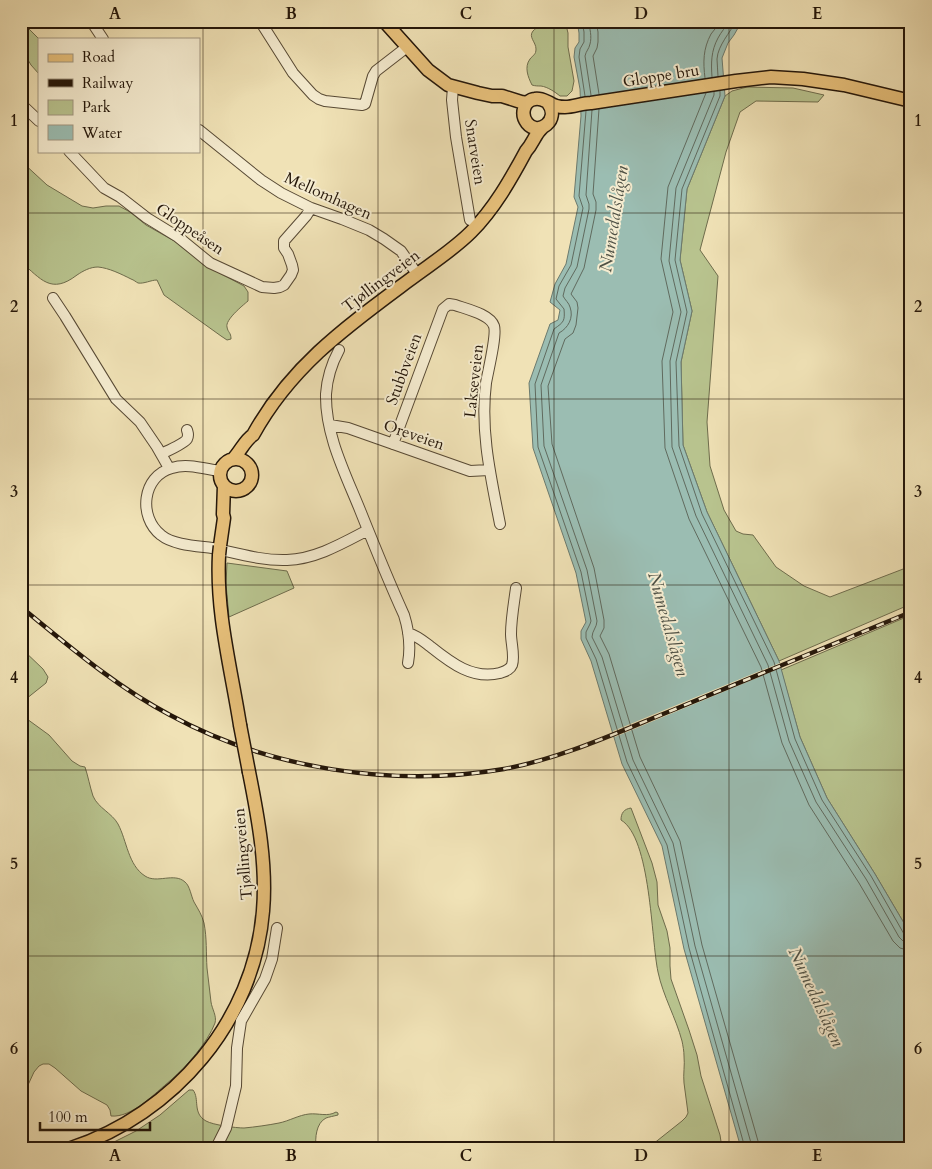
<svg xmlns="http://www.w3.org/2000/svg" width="932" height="1169" viewBox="0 0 932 1169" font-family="Cardo,serif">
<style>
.green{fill:#b8c38e;stroke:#6e6c4c}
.water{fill:#9bbdb2;stroke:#6b7a6e}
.pier{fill:#f0e2b6}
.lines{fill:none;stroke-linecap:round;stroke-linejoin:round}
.shore{stroke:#606a5e;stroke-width:1}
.minor-casing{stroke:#574934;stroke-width:12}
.major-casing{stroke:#241609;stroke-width:15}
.minor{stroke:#f5ecd0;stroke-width:10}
.major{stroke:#e8c17b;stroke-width:12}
.rail-casing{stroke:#241609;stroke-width:4.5}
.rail{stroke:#f5ecd0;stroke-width:2.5;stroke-dasharray:8;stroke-linecap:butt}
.major-bridge-casing{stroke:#241609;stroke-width:15;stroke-linecap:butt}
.major-bridge{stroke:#e8c17b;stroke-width:12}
.grid{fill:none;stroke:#241609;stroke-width:1;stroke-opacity:0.55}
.labels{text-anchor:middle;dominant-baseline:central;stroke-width:4;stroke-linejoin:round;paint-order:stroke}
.street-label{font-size:16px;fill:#241609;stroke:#f5ecd0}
.water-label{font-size:18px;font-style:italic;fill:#4e5044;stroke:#f5ecd0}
.neatline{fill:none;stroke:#241609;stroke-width:2}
.grid-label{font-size:16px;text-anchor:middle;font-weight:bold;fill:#241609}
</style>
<rect width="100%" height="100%" fill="#f0e2b6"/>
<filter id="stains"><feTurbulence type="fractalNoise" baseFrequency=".004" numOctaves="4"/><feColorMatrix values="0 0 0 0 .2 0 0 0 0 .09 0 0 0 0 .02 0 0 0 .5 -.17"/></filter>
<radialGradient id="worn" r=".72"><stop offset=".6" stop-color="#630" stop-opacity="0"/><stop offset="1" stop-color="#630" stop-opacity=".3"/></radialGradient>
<!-- green -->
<path class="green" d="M 21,21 L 39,39 L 39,74 L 31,65 L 21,48 Z
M 546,21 L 565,21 L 568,33 L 568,47 L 574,81 L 572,91 L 567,96 L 560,96 C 555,92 548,87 541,86 C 538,86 535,86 532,85 C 528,77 524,67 530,59 C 533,55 536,55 536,49 C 536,42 528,37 533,31 C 537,26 543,27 546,21 Z
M 747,87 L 793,88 L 824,95 L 818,102 L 756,101 L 740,112 L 726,152 L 700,250 L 718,276 L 707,422 L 710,466 L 724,510 L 736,531 L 743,534 L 753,535 L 776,567 L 804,586 L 830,597 L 911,566 L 911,604 L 779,661 L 707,512 L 683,445 L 681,362 L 692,311 L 680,260 L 687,189 L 725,96 L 732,91 Z
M 21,161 L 47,185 L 82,206 L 93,208 L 106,206 L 119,206 L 130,212 L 146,225 L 176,242 L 208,267 L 244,286 L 248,292 L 248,301 C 242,306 225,320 227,327 C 228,333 231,332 231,339 L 227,340 L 221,336 L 164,295 L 157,280 C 151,280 144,284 138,283 C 136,282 134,280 131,279 C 121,274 109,268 98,267 C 90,267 83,271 77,275 C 51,295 41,279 21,262 Z
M 227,563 L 287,571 L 294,588 L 229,617 L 226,584 Z
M 911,615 L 911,685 L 907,691 L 904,742 L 911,742 L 911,935 L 875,874 L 827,798 L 800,737 L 781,670 Z
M 21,648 L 43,669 L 48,677 L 46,683 L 21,703 Z
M 21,711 L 27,719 L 49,735 L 72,761 L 80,766 L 85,767 C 88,776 90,787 93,796 C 98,808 112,813 118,824 C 127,841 128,865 145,876 C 157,884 174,872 185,882 C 190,886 191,896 194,902 C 198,909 202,915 204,923 C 207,938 206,953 207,968 C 208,979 210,991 211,1002 C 212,1009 217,1016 215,1023 C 208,1042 186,1067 171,1080 C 155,1093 132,1118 111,1116 L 110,1110 L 107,1105 L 81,1091 L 55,1068 L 49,1064 L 43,1064 L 39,1066 L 34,1072 L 28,1085 L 21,1095 Z
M 631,808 L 652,863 L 657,882 L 658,905 L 667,931 L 670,948 L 670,966 L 671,979 L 689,1030 L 697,1055 L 701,1076 L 720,1135 L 722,1148 L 648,1148 L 682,1121 L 686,1117 L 688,1113 C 687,1103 685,1093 684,1083 C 683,1074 685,1065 684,1056 C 684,1051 683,1046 682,1041 C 676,1018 663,996 658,972 C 651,939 651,838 621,820 C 621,813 624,809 631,808 Z
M 189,1090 L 193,1090 C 200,1099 192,1113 206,1121 C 213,1125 236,1128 244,1128 C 255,1127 269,1125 279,1123 C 289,1121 299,1115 309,1114 C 318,1113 328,1117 336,1112 L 338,1113 L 338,1115 C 334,1116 329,1117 326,1118 C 316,1123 315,1138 316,1148 L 102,1148 L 136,1131 L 160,1115 Z"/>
<!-- water -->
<path class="water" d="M 577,21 L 742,21 L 734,35 L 728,43 L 722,58 L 725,96 L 687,189 L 680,260 L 692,311 L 681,362 L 683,445 L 707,512 L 779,661 L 800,737 L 827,798 L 875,874 L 911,935 L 911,1148 L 741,1148 L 684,949 L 662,846 L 622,764 L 591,661 L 581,639 L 581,631 L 586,622 L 576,573 L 533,448 L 529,383 L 550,324 L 558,320 L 560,310 L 550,302 L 555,284 L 566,264 L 578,207 L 574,197 L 581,116 L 580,89 L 574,57 L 575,48 L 579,42 L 579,33 Z"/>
<!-- pier -->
<path class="pier" d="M 782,662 L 783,667 L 615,737 L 613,731 Z"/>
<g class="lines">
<!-- shore -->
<path class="shore" d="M 582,21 L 584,32 L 584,42 L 580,49 L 579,57 L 585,96
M 588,21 C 590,28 592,37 590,44 C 589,49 586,51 585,56 L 591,95
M 596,21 L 598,32 L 598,42 L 597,48 L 593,56 L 599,94
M 718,76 C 718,71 717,65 717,59 C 718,45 730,33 736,21
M 712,77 C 711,63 711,51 718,38 C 721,32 726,27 729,21
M 705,78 C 703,62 703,49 711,34 C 714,30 718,26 720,21
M 720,91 L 720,96 L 682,189 L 675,260 L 687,312 L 676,362 L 679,446 L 702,514 L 774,662 L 795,739 L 822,800 L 871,876 L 904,934 L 907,936 L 911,937
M 714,92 L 714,95 L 676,188 L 669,261 L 681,312 L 670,361 L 672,447 L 696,516 L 768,665 L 789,741 L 816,802 L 866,879 L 899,937 L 904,942 L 911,943
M 706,93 L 668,187 L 661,259 L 673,312 L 662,361 L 665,448 L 689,519 L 761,667 L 782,743 L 809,805 L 859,883 L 893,941 L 900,948 L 911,951
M 599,109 L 593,194 L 596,202 L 596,210 L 584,268 L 571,294 L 577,302 L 578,308 L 576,325 L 573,333 L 565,339 L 548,386 L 552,444 L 594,568 L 604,620 L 604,628 L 600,636 L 609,654 L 640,757 L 680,841 L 702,945 L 758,1141 L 759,1148
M 592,110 L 586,195 L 589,204 L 589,209 L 577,267 L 565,288 L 563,296 C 565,300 569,303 570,307 C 574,318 568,328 559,333 L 541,385 L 544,446 L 587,570 L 597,621 C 597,627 592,631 592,637 L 602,657 L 633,760 L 673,843 L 695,946 L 751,1143 L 751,1148
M 586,111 L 579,196 L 583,208 L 571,265 L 559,286 L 556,299 L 564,309 C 565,321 564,322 554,329 L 535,384 L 538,447 L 581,572 L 591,621 L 590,624 L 586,632 L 586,638 L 596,659 L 627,762 L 667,845 L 689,948 L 745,1148"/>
<defs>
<path id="minor" d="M 91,21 L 103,39
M 260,21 L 293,73 L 313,95 L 319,99 L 325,101 L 362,105 L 365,104 L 373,76 L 376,71 L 407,47
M 453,87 L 452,100 L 456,137 L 470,220
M 21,104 L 39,121
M 199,130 L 261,180 L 281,193 L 311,208 L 342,219 L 369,230 L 384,239 L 401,251 L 417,274
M 69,151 L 104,188 L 120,197 L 147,218 L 178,237 L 210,263 L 262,287 L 274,288 L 280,287 L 284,285 L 291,275 L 293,270 L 292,265 L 288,254 L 284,248 L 284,241 L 306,216 L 311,208
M 53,298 L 65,316 L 116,399 L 140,422 L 157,447 L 169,468
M 339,350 C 332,363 327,379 326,394 C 325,434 345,473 360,510 C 374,545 388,580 404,615 C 409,631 411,646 408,663
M 330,425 L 348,428 L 470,471 L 489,470
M 393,444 L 443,309 L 449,304 L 455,305 C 466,309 490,314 494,326 C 497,335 488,371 486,383 C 480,431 491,478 500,524
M 161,454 C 167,451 184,444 187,439 C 189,435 188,434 187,430
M 220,471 C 205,469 187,463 172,468 C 142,476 138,517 161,535 C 173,545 197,546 212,548 C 236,553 262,561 287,560 C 316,559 343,543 368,530
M 408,633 C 418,636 423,641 431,647 C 451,663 473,680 500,673 C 505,671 510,670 512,665 C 515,656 511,643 511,634 C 511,619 514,603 516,588
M 216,1148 L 226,1128 L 236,1086 L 237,1048 L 241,1021 L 265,979 L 272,959 L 277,928"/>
<path id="major" d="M 384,21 L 428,70 L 448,85 L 478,93 L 492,96 L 502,96 L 521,102 L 527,103
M 548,103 C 561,120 538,137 527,123 C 520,114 524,100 535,99 C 541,98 545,101 550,103 C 554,106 560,107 565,107 C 574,107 582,103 591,103 L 736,81 L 771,77 L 803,79 L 844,85 L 911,101
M 233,459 C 240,452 245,440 253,435 C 291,366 346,327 408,281 C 429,265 452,251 471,232 C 494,209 511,179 526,151 C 534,142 534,135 543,127
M220 475a16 16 0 1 1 32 0a16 16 0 1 1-32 0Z
M 220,546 L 224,518 L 223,514 L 224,486
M 219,555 C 216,613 231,668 240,725
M 71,1148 C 174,1114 254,1021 263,911 C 267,865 258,817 249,772"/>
</defs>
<!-- minor casing -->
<use href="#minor" class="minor-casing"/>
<!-- major casing -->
<use href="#major" class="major-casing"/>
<!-- minor -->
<use href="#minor" class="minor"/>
<!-- major -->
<use href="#major" class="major"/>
<defs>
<path id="rail" d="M 21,607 C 69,646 115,686 170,715 C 269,769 393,788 504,769 C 563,758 618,732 673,710 C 752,677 832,645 911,612"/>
</defs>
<!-- rail casing -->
<use href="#rail" class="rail-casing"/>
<!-- rail -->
<use href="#rail" class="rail"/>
<defs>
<path id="major-bridge" d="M 219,555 L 220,546
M 240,725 L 249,772"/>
</defs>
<!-- major-bridge casing -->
<use href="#major-bridge" class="major-bridge-casing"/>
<!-- major-bridge -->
<use href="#major-bridge" class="major-bridge"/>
</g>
<!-- grid -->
<path class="grid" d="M 203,21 L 203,1148M 378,21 L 378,1148M 554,21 L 554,1148M 729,21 L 729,1148M 21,213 L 911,213M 21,399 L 911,399M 21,585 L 911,585M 21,770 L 911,770M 21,956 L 911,956"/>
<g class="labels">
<!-- street labels -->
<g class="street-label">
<text transform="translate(661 76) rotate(-9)">Gloppe bru</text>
<text transform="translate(475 152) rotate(81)">Snarveien</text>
<text transform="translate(328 196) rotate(24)">Mellomhagen</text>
<text transform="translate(190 229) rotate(34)">Gloppeåsen</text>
<text transform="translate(381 281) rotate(-37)">Tjøllingveien</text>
<text transform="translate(404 369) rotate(-70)">Stubbveien</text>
<text transform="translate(474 381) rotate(-84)">Lakseveien</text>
<text transform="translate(414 435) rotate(19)">Oreveien</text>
<text transform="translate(243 854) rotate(-95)">Tjøllingveien</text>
</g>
<!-- water labels -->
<g class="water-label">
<text transform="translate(614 219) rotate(-81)">Numedalslågen</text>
<text transform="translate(668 624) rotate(74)">Numedalslågen</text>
<text transform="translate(816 997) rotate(65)">Numedalslågen</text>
</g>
</g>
<!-- margin -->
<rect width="932" height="1169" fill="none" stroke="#f0e2b6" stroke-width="55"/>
<!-- legend -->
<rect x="38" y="38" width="162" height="115" fill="#f5ecd0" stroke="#a19680"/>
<rect x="48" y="54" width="25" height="8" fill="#e8c17b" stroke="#a19680"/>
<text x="82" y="62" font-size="15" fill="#241609">Road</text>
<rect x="48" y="79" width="25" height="8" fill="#241609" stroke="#a19680"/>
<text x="82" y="88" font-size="15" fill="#241609">Railway</text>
<rect x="48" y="100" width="25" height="15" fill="#b8c38e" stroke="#a19680"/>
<text x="82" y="112" font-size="15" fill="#241609">Park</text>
<rect x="48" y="125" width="25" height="15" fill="#9bbdb2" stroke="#a19680"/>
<text x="82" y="138" font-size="15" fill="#241609">Water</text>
<!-- scale -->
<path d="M40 1122v8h110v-8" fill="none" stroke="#241609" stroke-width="2.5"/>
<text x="48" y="1122" font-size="15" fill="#241609" stroke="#f5ecd0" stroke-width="4" paint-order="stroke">100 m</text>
<rect x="28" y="28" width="876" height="1114" class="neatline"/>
<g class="grid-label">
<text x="115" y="19">A</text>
<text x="291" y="19">B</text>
<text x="466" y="19">C</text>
<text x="641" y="19">D</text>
<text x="817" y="19">E</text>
<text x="14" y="126">1</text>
<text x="918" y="126">1</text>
<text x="14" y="312">2</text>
<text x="918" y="312">2</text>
<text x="14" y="497">3</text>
<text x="918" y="497">3</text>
<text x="14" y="683">4</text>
<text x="918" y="683">4</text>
<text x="14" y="869">5</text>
<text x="918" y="869">5</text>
<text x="14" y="1054">6</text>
<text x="918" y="1054">6</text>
<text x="115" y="1161">A</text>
<text x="291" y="1161">B</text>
<text x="466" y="1161">C</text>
<text x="641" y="1161">D</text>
<text x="817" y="1161">E</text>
</g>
<rect width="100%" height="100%" filter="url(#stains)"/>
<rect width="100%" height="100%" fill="url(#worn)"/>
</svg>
